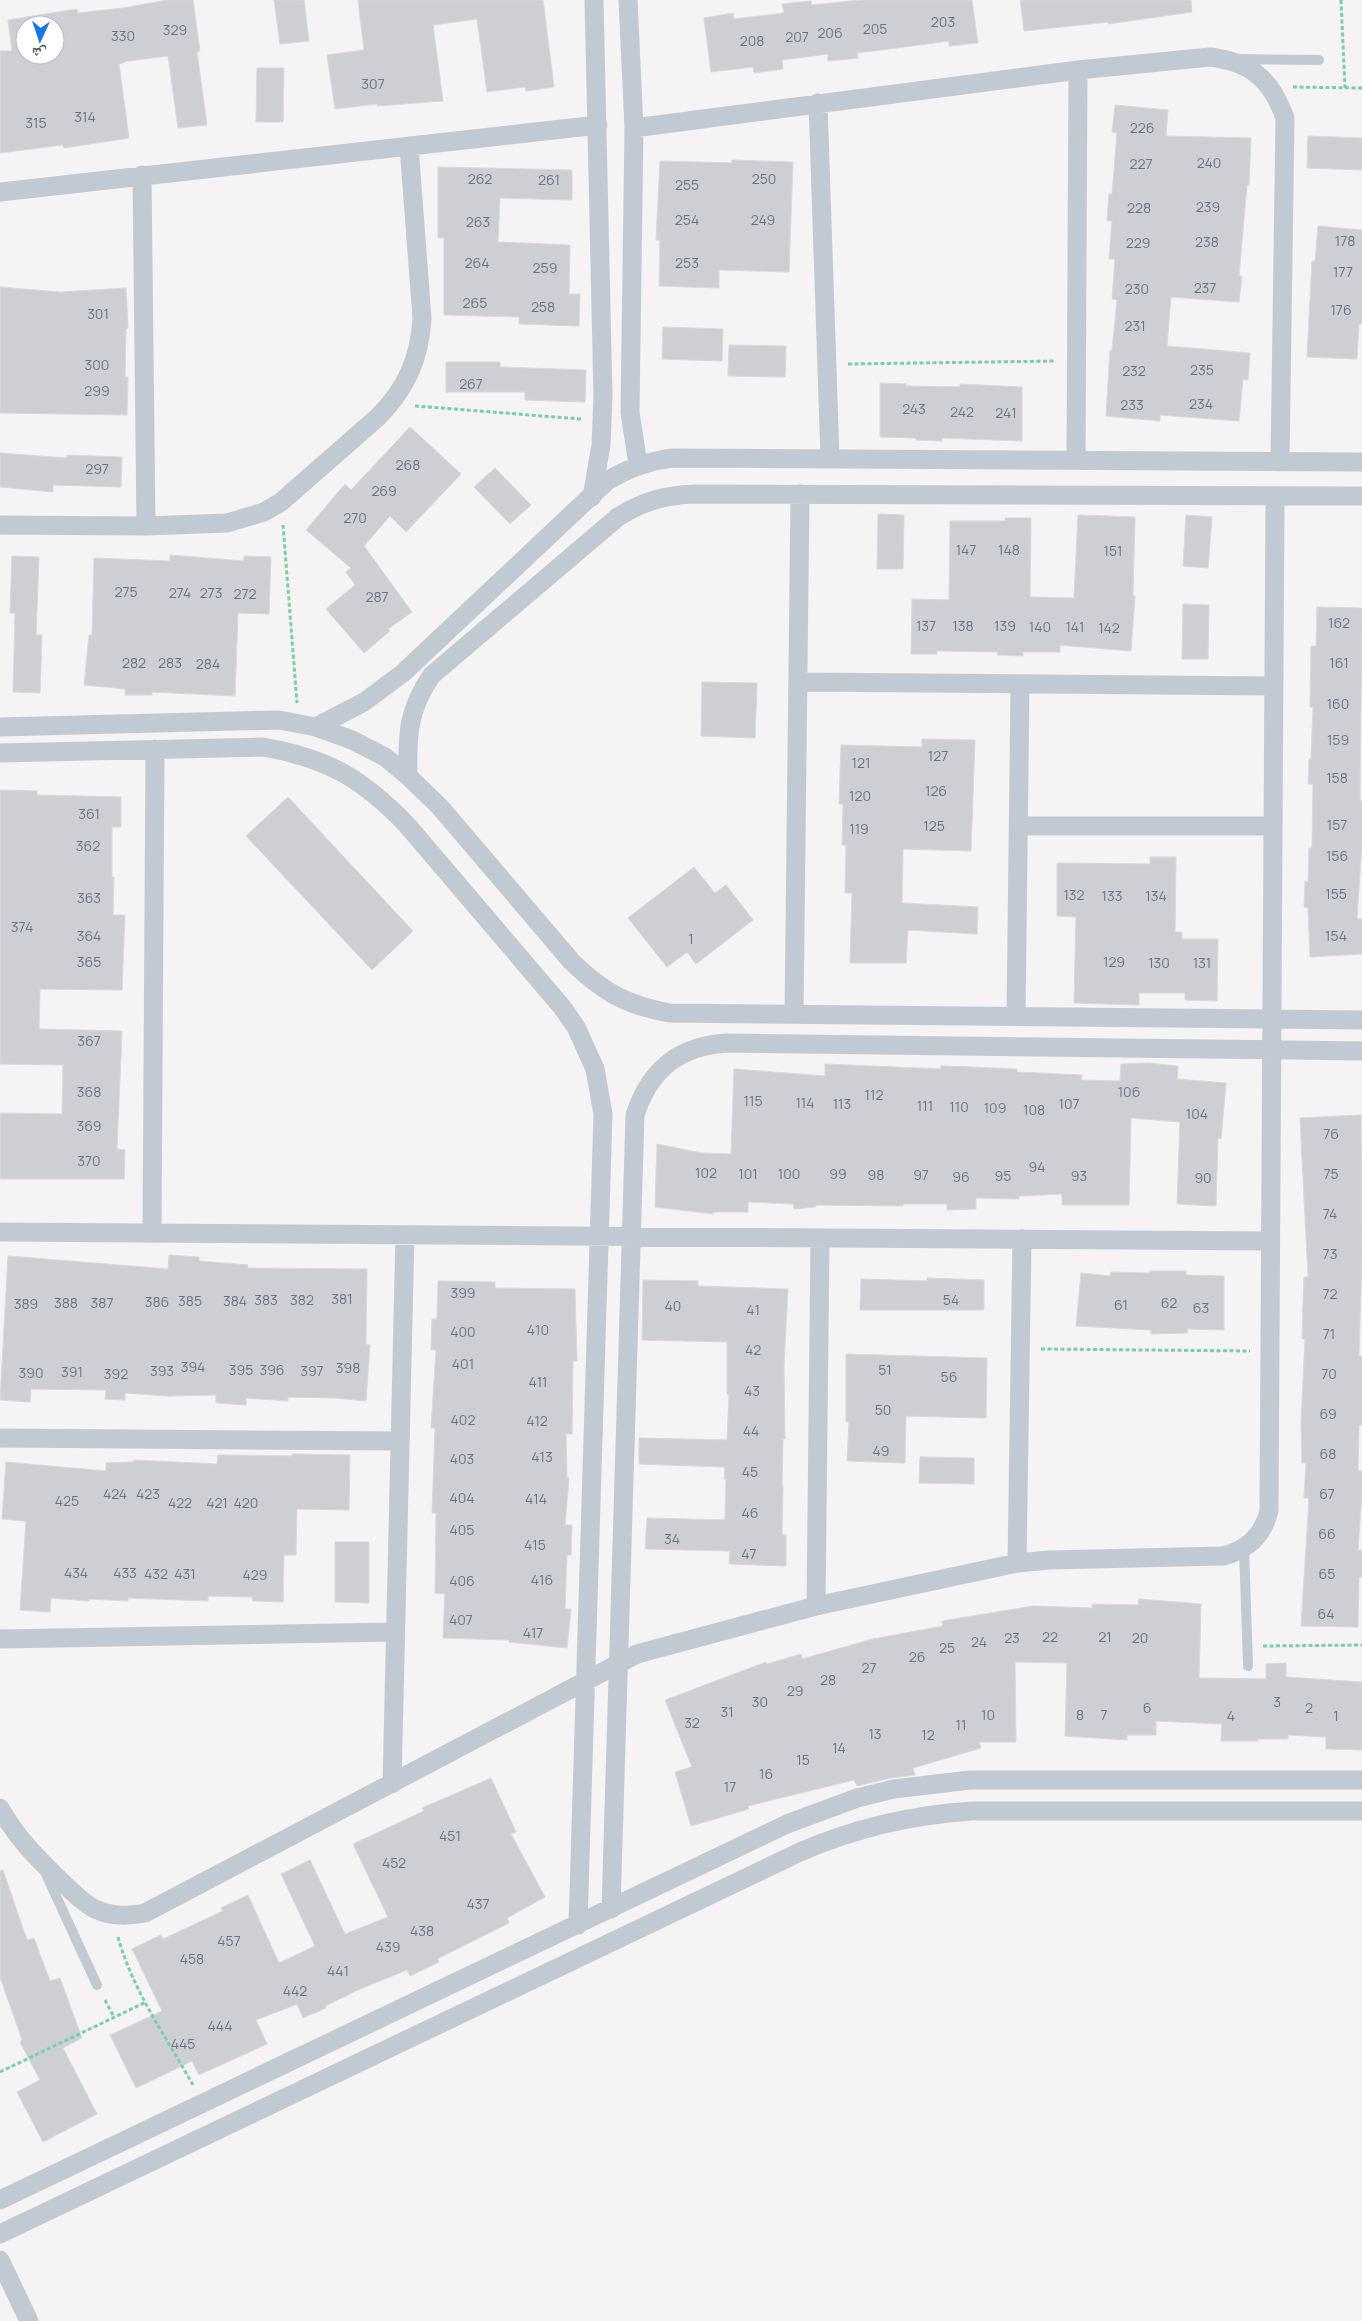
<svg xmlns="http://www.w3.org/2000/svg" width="1362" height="2321" viewBox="0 0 1362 2321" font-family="Manrope,'Noto Naskh Arabic',sans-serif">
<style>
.building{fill:#cdcfd5;stroke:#d7d9de;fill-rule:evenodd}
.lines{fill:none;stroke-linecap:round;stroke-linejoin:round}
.path{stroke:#7ad0a6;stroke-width:3;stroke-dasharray:4 2.5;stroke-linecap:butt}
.service{stroke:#c1cad2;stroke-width:10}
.minor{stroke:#c1cad2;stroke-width:19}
.labels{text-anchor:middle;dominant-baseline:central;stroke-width:5;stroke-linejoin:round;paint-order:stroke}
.number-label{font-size:14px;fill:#6b747e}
</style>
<rect width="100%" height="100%" fill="#f5f3f3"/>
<!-- building -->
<path class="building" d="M 167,0 L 193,0 L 200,51 L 197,52 L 207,125 L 178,128 L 168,56 L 128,61 L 119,64 L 129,138 L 64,148 L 63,145 L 0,153 L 0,51 L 12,51 L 8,20 L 77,9 L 78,13 L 123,8 ZM 25,25 L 55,25 L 55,55 L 25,55 Z
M 274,0 L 304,0 L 309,41 L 280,44 Z
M 358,0 L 543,0 L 554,87 L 526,91 L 525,87 L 487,92 L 477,19 L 433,25 L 443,101 L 377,106 L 377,104 L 335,109 L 327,55 L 364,50 Z
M 860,0 L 972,0 L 978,43 L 949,46 L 949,41 L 889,49 L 857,53 L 858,58 L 828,61 L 828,54 L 782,60 L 783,69 L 754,73 L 753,67 L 711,72 L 704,18 L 733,13 L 734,19 L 784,13 L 782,4 L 811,1 L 812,5 Z
M 1020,0 L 1191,0 L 1192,12 L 1108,24 L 1108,22 L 1024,31 Z
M 257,68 L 284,68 L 283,122 L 256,122 Z
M 1115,105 L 1168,110 L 1166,136 L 1251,138 L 1249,185 L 1247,185 L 1239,276 L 1242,276 L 1239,302 L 1171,297 L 1167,346 L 1250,353 L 1248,380 L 1243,379 L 1239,421 L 1160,415 L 1160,421 L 1106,416 L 1110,350 L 1112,350 L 1117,300 L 1112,299 L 1115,259 L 1109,259 L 1112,221 L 1107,221 L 1109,194 L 1112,194 L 1117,133 L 1112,132 Z
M 1308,136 L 1362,138 L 1362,170 L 1307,168 Z
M 732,160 L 793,162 L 789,272 L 719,270 L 719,288 L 659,286 L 660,240 L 656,240 L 660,161 L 732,163 Z
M 438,167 L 572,170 L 572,200 L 500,198 L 498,242 L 570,245 L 569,294 L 580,294 L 579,326 L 519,324 L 519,317 L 444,315 L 444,238 L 438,238 Z
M 1318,226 L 1362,230 L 1362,324 L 1359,324 L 1357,359 L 1307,357 L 1312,261 L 1315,261 Z
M 0,287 L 61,292 L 126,288 L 128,328 L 126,329 L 125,377 L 128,377 L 127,415 L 0,413 Z
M 663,327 L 723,329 L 722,361 L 662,359 Z
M 729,345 L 786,346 L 785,377 L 728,376 Z
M 446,362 L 500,362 L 500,367 L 586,370 L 585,402 L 525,400 L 525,392 L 446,392 Z
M 880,383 L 906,384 L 906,386 L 960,387 L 960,384 L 1022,387 L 1022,441 L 942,438 L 942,441 L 916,440 L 916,438 L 880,437 Z
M 410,427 L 461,474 L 406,532 L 390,516 L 364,546 L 412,612 L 388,629 L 390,631 L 364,653 L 326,609 L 355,585 L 346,572 L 351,568 L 306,530 L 345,484 L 351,490 Z
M 0,453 L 67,458 L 67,455 L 122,457 L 121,487 L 53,485 L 53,492 L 0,487 Z
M 495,468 L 531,505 L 510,524 L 474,487 Z
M 878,514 L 904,515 L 903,569 L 877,569 Z
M 1078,515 L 1135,517 L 1133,596 L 1135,596 L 1131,651 L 1060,645 L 1060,652 L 1023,652 L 1023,656 L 997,655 L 998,652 L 937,651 L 937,654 L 911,654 L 912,599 L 949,600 L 950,521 L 1005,521 L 1005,518 L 1031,518 L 1030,597 L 1074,598 Z
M 1186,515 L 1212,517 L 1208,568 L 1183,566 Z
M 170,555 L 244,561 L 244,556 L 271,557 L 269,614 L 238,613 L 235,696 L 152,692 L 152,695 L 125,695 L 125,689 L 84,685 L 89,635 L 92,635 L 94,558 L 170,561 Z
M 12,556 L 39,557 L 36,635 L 42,635 L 40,693 L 13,692 L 15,613 L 10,613 Z
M 1183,604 L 1209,605 L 1208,659 L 1182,659 Z
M 1317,607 L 1362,608 L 1360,801 L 1362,801 L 1362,843 L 1357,919 L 1362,919 L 1362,954 L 1310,957 L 1308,908 L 1304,907 L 1305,881 L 1308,882 L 1309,848 L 1312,848 L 1313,784 L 1308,784 L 1309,759 L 1311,759 L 1313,707 L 1310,707 L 1311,646 L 1316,646 Z
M 702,682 L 757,683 L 755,738 L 701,736 Z
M 922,739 L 975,740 L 971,851 L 903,849 L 902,903 L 978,907 L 977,934 L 908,930 L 906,963 L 850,963 L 852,893 L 845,893 L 846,845 L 842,845 L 843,804 L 839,804 L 841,745 L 922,747 Z
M 0,790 L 37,791 L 37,795 L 121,797 L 121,827 L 112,827 L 112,877 L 114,877 L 113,915 L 125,915 L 122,990 L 40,989 L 39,1029 L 122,1031 L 117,1149 L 125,1150 L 124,1179 L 0,1179 L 0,1113 L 62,1114 L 63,1065 L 0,1064 Z
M 288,797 L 413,931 L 372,970 L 246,836 Z
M 1150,857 L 1176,857 L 1175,932 L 1182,932 L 1182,939 L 1218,939 L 1217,1001 L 1185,1000 L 1185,993 L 1139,993 L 1139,1005 L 1074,1003 L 1076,917 L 1057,916 L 1057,863 L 1150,864 Z
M 694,867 L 715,893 L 726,885 L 753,920 L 696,964 L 687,952 L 667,967 L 628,918 Z
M 1148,1063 L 1178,1066 L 1177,1079 L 1226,1083 L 1221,1139 L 1218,1138 L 1216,1206 L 1177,1204 L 1180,1122 L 1131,1118 L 1129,1205 L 1062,1205 L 1062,1194 L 1019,1196 L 1019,1199 L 976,1198 L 976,1209 L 947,1210 L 947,1204 L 903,1204 L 903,1206 L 816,1205 L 816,1207 L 794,1209 L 793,1204 L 748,1202 L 748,1212 L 714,1212 L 714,1214 L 655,1207 L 657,1144 L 701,1153 L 731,1154 L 734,1069 L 825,1076 L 825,1064 L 941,1069 L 941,1066 L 972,1067 L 1017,1069 L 1017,1072 L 1082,1075 L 1081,1080 L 1120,1081 L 1121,1064 Z
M 1361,1115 L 1362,1257 L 1359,1356 L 1362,1356 L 1362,1425 L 1359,1425 L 1358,1471 L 1362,1471 L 1362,1492 L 1358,1550 L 1362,1550 L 1362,1577 L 1359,1577 L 1358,1627 L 1301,1626 L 1309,1498 L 1304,1498 L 1306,1463 L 1302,1463 L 1301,1422 L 1305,1339 L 1302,1339 L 1303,1304 L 1304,1277 L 1308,1277 L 1300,1118 Z
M 169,1255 L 199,1257 L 199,1261 L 248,1265 L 247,1268 L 367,1269 L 366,1344 L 370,1345 L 366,1401 L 336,1398 L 288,1397 L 288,1401 L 246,1398 L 246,1405 L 216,1403 L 216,1395 L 168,1396 L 125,1393 L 125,1400 L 105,1399 L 106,1390 L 31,1389 L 30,1402 L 0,1400 L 8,1256 L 168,1269 Z
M 1150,1271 L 1186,1271 L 1186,1275 L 1224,1276 L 1224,1330 L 1187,1329 L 1188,1333 L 1151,1334 L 1151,1330 L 1076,1326 L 1081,1273 L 1110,1276 L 1111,1272 L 1150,1273 Z
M 927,1278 L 984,1280 L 984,1310 L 860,1310 L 861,1279 L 927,1281 Z
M 643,1280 L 698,1281 L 698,1286 L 788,1289 L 784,1365 L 785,1439 L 783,1439 L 782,1485 L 783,1485 L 782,1535 L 786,1535 L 786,1566 L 729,1564 L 730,1551 L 645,1549 L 647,1518 L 725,1520 L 726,1479 L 724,1479 L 725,1467 L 639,1464 L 639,1438 L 727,1440 L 729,1394 L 727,1394 L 727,1342 L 642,1340 Z
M 438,1281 L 495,1282 L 495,1288 L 575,1289 L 577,1361 L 573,1361 L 572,1434 L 566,1434 L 567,1478 L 569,1478 L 565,1525 L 572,1525 L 571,1555 L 567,1555 L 565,1609 L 571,1609 L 567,1648 L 509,1642 L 509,1640 L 443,1638 L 445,1594 L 435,1593 L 436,1513 L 432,1513 L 435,1428 L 431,1428 L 436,1350 L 431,1350 L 432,1319 L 437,1319 Z
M 846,1354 L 987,1358 L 986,1418 L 906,1416 L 905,1463 L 847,1461 L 849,1422 L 846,1422 Z
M 292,1454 L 350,1455 L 349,1510 L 297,1509 L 296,1555 L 284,1555 L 283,1602 L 253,1601 L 252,1597 L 208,1596 L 208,1601 L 128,1598 L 128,1601 L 89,1599 L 89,1601 L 51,1598 L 50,1612 L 20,1610 L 26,1521 L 2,1519 L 6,1462 L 106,1471 L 106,1463 L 134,1462 L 134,1460 L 217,1464 L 218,1455 L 292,1456 Z
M 920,1457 L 974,1458 L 974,1484 L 919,1483 Z
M 335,1542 L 369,1542 L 369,1603 L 335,1602 Z
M 1139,1599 L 1201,1604 L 1199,1678 L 1266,1679 L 1266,1664 L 1286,1663 L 1286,1677 L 1362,1682 L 1362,1750 L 1326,1749 L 1326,1737 L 1288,1735 L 1288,1739 L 1258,1739 L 1258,1741 L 1221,1741 L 1222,1724 L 1156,1721 L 1156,1735 L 1127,1735 L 1127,1740 L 1065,1736 L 1067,1663 L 1015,1662 L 1016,1742 L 979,1742 L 981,1748 L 913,1768 L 915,1775 L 891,1778 L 857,1786 L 854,1780 L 748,1806 L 749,1809 L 691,1826 L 675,1772 L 692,1767 L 665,1700 L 766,1662 L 767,1664 L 801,1654 L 802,1659 L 873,1639 L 943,1626 L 942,1621 L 1033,1606 L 1092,1608 L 1092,1604 L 1138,1605 Z
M 491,1778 L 516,1832 L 511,1834 L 545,1897 L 507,1918 L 509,1923 L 437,1959 L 439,1962 L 410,1976 L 407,1970 L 358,1990 L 325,2006 L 326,2008 L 303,2018 L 297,2004 L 256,2020 L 267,2044 L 199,2075 L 192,2061 L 136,2088 L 110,2035 L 162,2011 L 132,1949 L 161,1935 L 163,1939 L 223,1911 L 221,1908 L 248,1895 L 279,1963 L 315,1946 L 281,1874 L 310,1860 L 345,1934 L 388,1917 L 353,1844 L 424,1811 L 422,1808 Z
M 3,1870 L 27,1940 L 34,1938 L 50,1981 L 60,1978 L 82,2038 L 63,2048 L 97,2114 L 43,2142 L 17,2092 L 40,2080 L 20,2042 L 22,2040 L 0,1977 L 0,1871 Z"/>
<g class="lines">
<!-- path -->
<path class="path" d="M 1341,0 L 1345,88
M 1293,87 L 1362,88
M 848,364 L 1056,361
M 415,406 L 581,419
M 283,525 L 297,703
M 1041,1349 L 1250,1351
M 1263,1646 L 1362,1645
M 118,1937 C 132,1989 166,2037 193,2085
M 105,2000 L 114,2017
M 0,2072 L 146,2002"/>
<!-- service -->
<path class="service" d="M 1238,59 L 1319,60
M 1244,1548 L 1248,1666
M 45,1872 L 97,1985"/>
<!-- minor -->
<path class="minor" d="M 628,0 L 634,128 L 630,412 L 638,465
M 818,103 L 830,458
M 634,128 L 1078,70 L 1210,57 C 1251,62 1271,79 1285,118 L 1280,462
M 142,175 L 146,526
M 0,192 L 598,125
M 1076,460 L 1078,70
M 592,497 L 601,445 L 603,396 L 594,0
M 0,525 L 146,526 L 227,523 L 264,512 L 281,502 L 378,417 C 406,389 420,358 422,318 L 409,146
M 798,682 L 1274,686
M 0,727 L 279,720 L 316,727 L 352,740 L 385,757 L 408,776 L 440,807 L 572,962 C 603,992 626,1005 669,1013 L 1362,1020
M 316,727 L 364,702 L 403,673 L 607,481 C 629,468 648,461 673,458 L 1362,462
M 0,753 L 263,747 C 327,758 362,778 407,825 L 562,1007 L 576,1027 L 595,1069 L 603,1114 L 578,1925
M 408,776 C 407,735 408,709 432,675 L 618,517 C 643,501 666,495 695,494 L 1362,496
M 1019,826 L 1273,826
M 794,1014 L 800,494
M 1016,1016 L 1020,684
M 0,1232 L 1270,1241
M 152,1233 L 155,749
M 0,1438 L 400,1441
M 1017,1563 L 1022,1239
M 816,1606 L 820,1238
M 0,1639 L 395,1632
M 392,1784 L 405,1235
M 0,1808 C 17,1839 40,1861 65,1885 C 74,1893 84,1904 95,1909 C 112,1917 128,1916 145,1913 L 637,1654 L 816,1606 L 1017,1563 L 1049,1560 L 1223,1556 C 1248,1550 1263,1535 1269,1511 L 1275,496
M 611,1909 L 635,1115 C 650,1069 679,1046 727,1043 L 1362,1051
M 0,2200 L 787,1824 L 857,1798 L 894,1789 L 970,1780 L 1362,1780
M 0,2234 L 800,1852 C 855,1828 911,1815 972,1811 L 1362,1811
M 0,2260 L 29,2321"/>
</g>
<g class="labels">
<!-- number labels -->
<g class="number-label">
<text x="943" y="21">203</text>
<text x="875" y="28">205</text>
<text x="175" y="29">329</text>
<text x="830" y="32">206</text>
<text x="123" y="35">330</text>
<text x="797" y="36">207</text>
<text x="752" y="40">208</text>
<text x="373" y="83">307</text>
<text x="85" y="116">314</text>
<text x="36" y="122">315</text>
<text x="1142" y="127">226</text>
<text x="1209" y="162">240</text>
<text x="1141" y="163">227</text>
<text x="480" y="178">262</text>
<text x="764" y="178">250</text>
<text x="549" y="179">261</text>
<text x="687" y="184">255</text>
<text x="1208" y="206">239</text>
<text x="1139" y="207">228</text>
<text x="687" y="219">254</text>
<text x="763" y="219">249</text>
<text x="478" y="221">263</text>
<text x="1345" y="240">178</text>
<text x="1207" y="241">238</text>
<text x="1138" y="242">229</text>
<text x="477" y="262">264</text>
<text x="687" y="262">253</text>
<text x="545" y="267">259</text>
<text x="1343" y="271">177</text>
<text x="1205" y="287">237</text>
<text x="1137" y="288">230</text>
<text x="475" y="302">265</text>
<text x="543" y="306">258</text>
<text x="1341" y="309">176</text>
<text x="98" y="313">301</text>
<text x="1135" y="325">231</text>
<text x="97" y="364">300</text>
<text x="1202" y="369">235</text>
<text x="1134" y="370">232</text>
<text x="471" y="383">267</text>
<text x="97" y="390">299</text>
<text x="1201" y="403">234</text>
<text x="1132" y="404">233</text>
<text x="914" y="408">243</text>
<text x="962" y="411">242</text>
<text x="1006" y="412">241</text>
<text x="408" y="464">268</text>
<text x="97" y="468">297</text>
<text x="384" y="490">269</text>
<text x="355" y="517">270</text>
<text x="966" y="549">147</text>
<text x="1009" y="549">148</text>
<text x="1113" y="550">151</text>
<text x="126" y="591">275</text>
<text x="180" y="592">274</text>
<text x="211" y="592">273</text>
<text x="245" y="593">272</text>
<text x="377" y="596">287</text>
<text x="1339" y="622">162</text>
<text x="926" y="625">137</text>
<text x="963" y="625">138</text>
<text x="1005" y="625">139</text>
<text x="1040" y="626">140</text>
<text x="1075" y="626">141</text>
<text x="1109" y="627">142</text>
<text x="134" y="662">282</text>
<text x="170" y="662">283</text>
<text x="1339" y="662">161</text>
<text x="208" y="663">284</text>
<text x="1338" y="703">160</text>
<text x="1338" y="739">159</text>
<text x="938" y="755">127</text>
<text x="861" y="762">121</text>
<text x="1337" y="777">158</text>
<text x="936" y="790">126</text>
<text x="860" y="795">120</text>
<text x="89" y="813">361</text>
<text x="1337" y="824">157</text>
<text x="934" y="825">125</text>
<text x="859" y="828">119</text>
<text x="88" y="845">362</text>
<text x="1337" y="855">156</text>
<text x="1336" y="893">155</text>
<text x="1074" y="894">132</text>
<text x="1112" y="895">133</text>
<text x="1156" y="895">134</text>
<text x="89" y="897">363</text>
<text x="22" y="926">374</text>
<text x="89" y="935">364</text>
<text x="1336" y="935">154</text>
<text x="691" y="938">1</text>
<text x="89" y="961">365</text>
<text x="1114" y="961">129</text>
<text x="1159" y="962">130</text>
<text x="1202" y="962">131</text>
<text x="89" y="1040">367</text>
<text x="89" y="1091">368</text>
<text x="1129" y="1091">106</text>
<text x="874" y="1094">112</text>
<text x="753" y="1100">115</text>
<text x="805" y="1102">114</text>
<text x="842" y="1103">113</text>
<text x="1069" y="1103">107</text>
<text x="925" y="1105">111</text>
<text x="959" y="1106">110</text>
<text x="995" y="1107">109</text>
<text x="1034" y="1109">108</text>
<text x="1197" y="1113">104</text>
<text x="89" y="1125">369</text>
<text x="1331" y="1133">76</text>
<text x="89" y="1160">370</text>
<text x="1037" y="1166">94</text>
<text x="706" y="1172">102</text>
<text x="748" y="1173">101</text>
<text x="789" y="1173">100</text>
<text x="838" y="1173">99</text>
<text x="1331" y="1173">75</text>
<text x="876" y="1174">98</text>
<text x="921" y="1174">97</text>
<text x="1003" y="1175">95</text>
<text x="1079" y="1175">93</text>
<text x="961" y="1176">96</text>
<text x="1203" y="1177">90</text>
<text x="1330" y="1213">74</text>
<text x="1330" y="1253">73</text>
<text x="463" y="1292">399</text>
<text x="1330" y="1293">72</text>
<text x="342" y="1298">381</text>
<text x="266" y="1299">383</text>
<text x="302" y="1299">382</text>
<text x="951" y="1299">54</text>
<text x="190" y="1300">385</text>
<text x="235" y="1300">384</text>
<text x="157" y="1301">386</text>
<text x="66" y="1302">388</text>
<text x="102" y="1302">387</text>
<text x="1169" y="1302">62</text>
<text x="26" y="1303">389</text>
<text x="1121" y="1304">61</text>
<text x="673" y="1305">40</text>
<text x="1201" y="1307">63</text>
<text x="753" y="1309">41</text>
<text x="538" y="1329">410</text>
<text x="463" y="1331">400</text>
<text x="1329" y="1333">71</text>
<text x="753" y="1349">42</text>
<text x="463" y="1363">401</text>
<text x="193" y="1366">394</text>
<text x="348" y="1367">398</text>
<text x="241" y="1369">395</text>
<text x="272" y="1369">396</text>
<text x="885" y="1369">51</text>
<text x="162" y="1370">393</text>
<text x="312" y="1370">397</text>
<text x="72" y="1371">391</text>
<text x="31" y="1372">390</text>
<text x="116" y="1373">392</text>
<text x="1329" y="1373">70</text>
<text x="949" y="1376">56</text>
<text x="538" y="1381">411</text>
<text x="752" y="1390">43</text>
<text x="883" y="1409">50</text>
<text x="1328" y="1413">69</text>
<text x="463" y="1419">402</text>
<text x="537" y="1420">412</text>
<text x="751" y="1430">44</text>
<text x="881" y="1450">49</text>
<text x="1328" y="1453">68</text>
<text x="542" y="1456">413</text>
<text x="462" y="1458">403</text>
<text x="750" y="1471">45</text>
<text x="115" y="1493">424</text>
<text x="148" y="1493">423</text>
<text x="1327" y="1493">67</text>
<text x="462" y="1497">404</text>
<text x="536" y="1498">414</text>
<text x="67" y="1500">425</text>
<text x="180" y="1502">422</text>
<text x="217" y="1502">421</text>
<text x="246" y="1502">420</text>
<text x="750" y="1512">46</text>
<text x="462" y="1529">405</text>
<text x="1327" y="1533">66</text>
<text x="672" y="1538">34</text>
<text x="535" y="1544">415</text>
<text x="749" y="1553">47</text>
<text x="76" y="1572">434</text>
<text x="125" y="1572">433</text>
<text x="156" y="1573">432</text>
<text x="185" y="1573">431</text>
<text x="1327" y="1573">65</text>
<text x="255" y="1574">429</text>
<text x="542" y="1579">416</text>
<text x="462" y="1580">406</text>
<text x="1326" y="1613">64</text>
<text x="461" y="1619">407</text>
<text x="533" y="1632">417</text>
<text x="1050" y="1636">22</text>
<text x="1105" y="1636">21</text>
<text x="1012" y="1637">23</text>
<text x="1140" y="1637">20</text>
<text x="979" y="1641">24</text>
<text x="947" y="1647">25</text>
<text x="917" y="1656">26</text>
<text x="869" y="1667">27</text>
<text x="828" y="1679">28</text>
<text x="795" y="1690">29</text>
<text x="760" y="1701">30</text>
<text x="1277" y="1701">3</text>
<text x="1147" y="1707">6</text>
<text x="1309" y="1707">2</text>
<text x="727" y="1711">31</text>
<text x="988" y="1714">10</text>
<text x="1080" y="1714">8</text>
<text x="1104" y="1714">7</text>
<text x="1231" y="1715">4</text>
<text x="1336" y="1715">1</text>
<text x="692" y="1722">32</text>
<text x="961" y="1724">11</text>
<text x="875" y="1733">13</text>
<text x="928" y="1734">12</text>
<text x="839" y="1747">14</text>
<text x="803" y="1759">15</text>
<text x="766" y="1773">16</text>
<text x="730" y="1786">17</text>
<text x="450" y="1835">451</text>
<text x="394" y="1862">452</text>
<text x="478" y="1903">437</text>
<text x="422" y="1930">438</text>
<text x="229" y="1940">457</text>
<text x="388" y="1946">439</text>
<text x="192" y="1958">458</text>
<text x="338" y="1970">441</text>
<text x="295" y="1990">442</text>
<text x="220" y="2025">444</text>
<text x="183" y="2043">445</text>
</g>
</g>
<!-- north arrow -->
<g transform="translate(40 40) rotate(183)"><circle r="24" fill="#ffffff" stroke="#b7bbc0"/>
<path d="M0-4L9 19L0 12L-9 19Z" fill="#1a73e8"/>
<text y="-8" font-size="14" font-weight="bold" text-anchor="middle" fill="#4a5661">ش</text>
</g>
</svg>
